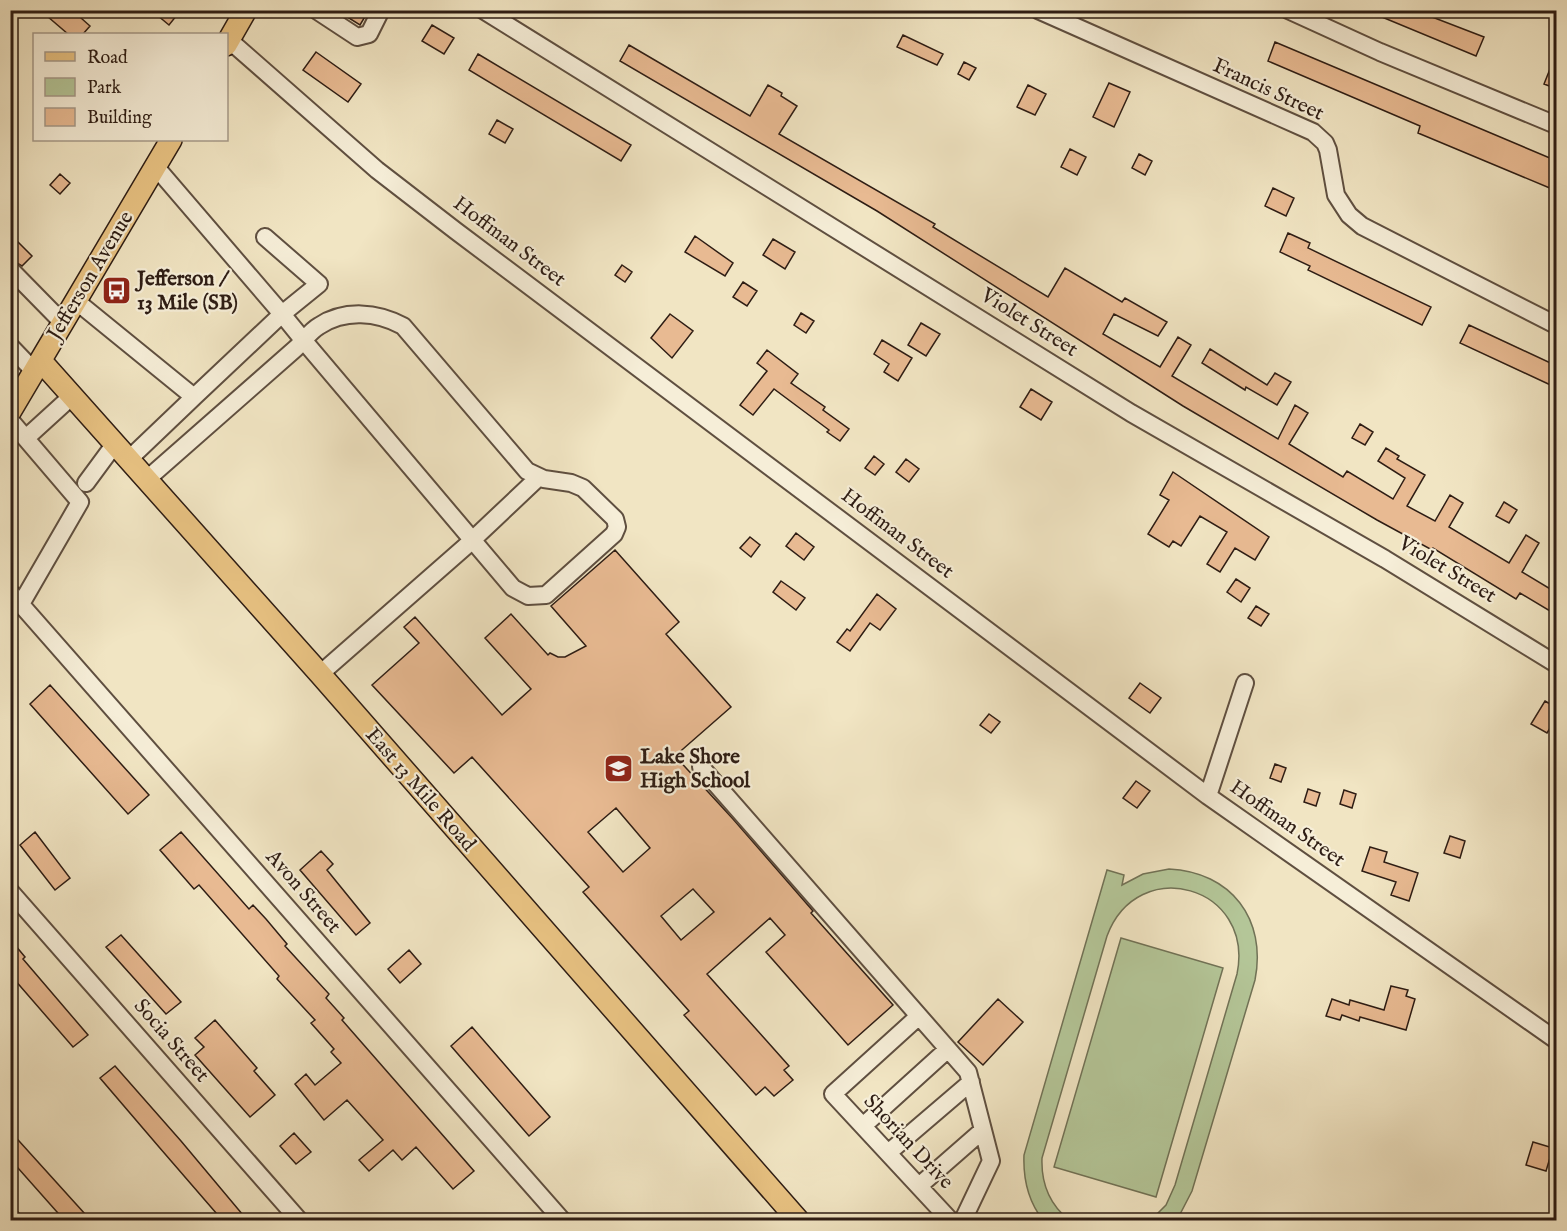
<svg xmlns="http://www.w3.org/2000/svg" width="1567" height="1231" viewBox="0 0 1567 1231" font-family="'IM FELL English',serif">
<style>
.park{fill:#b4c698;stroke:#717256;stroke-width:1.5}
.building{fill:#e8ba92;stroke:#2e1d14;stroke-width:1.5;fill-rule:evenodd}
.lines{fill:none;stroke-linecap:round;stroke-linejoin:round}
.minor-casing{stroke:#5f4f40;stroke-width:20}
.major-casing{stroke:#2e1d14;stroke-width:24}
.minor{stroke:#f6eed8;stroke-width:16}
.major{stroke:#e8c282;stroke-width:21}
.labels{text-anchor:middle;dominant-baseline:central;stroke-width:4.5;stroke-linejoin:round;paint-order:stroke}
.street-label{font-size:21px;fill:#2e1d14;stroke:#f6eed8}
.poi-label{font-size:21px;font-weight:bold;fill:#2e1d14;stroke:#f6eed8;text-anchor:start}
</style>
<rect width="100%" height="100%" fill="#f1e5c3"/>
<filter id="stains"><feTurbulence type="fractalNoise" baseFrequency=".00333" numOctaves="4"/><feColorMatrix values="0 0 0 0 .2 0 0 0 0 .09 0 0 0 0 .02 0 0 0 .5 -.17"/></filter>
<radialGradient id="worn" r=".72"><stop offset=".6" stop-color="#630" stop-opacity="0"/><stop offset="1" stop-color="#630" stop-opacity=".3"/></radialGradient>
<!-- park -->
<path class="park" d="M 1169,869 C 1231,872 1267,919 1255,980 L 1192,1191 L 1177,1220 L 1151,1220 L 1166,1205 L 1175,1185 L 1237,974 C 1255,886 1138,853 1107,936 L 1042,1158 C 1041,1183 1049,1204 1069,1220 L 1043,1220 C 1028,1201 1023,1180 1024,1155 L 1107,870 L 1124,875 L 1122,885 L 1143,874 Z
M 1121,938 L 1223,968 L 1156,1197 L 1054,1167 Z"/>
<!-- building -->
<path class="building" d="M 40,10 L 72,10 L 90,26 L 83,34 L 68,34 Z
M 151,10 L 181,10 L 169,25 Z
M 336,10 L 369,10 L 360,25 Z
M 1365,10 L 1414,10 L 1484,37 L 1476,56 Z
M 432,25 L 454,38 L 444,54 L 422,41 Z
M 903,35 L 943,54 L 937,65 L 897,47 Z
M 1275,42 L 1557,161 L 1557,191 L 1418,133 L 1420,126 L 1268,61 Z
M 629,45 L 750,116 L 768,85 L 782,93 L 781,96 L 797,106 L 779,134 L 935,224 L 933,227 L 1048,297 L 1065,268 L 1122,302 L 1125,298 L 1167,322 L 1158,336 L 1114,314 L 1103,334 L 1160,367 L 1178,337 L 1191,345 L 1172,376 L 1278,439 L 1295,405 L 1308,413 L 1289,444 L 1343,477 L 1347,471 L 1393,499 L 1405,478 L 1378,461 L 1386,448 L 1399,456 L 1397,459 L 1425,475 L 1407,506 L 1435,521 L 1450,495 L 1463,503 L 1449,527 L 1509,563 L 1526,535 L 1539,543 L 1522,572 L 1557,593 L 1557,601 L 1550,611 L 1520,593 L 1516,599 L 1433,548 L 1432,550 L 1377,520 L 1183,406 L 877,211 L 620,61 Z
M 316,52 L 361,84 L 348,102 L 303,70 Z
M 478,54 L 631,145 L 621,161 L 469,70 Z
M 1556,54 L 1557,54 L 1557,89 L 1544,84 Z
M 964,62 L 976,68 L 969,80 L 958,74 Z
M 1109,83 L 1130,92 L 1114,127 L 1093,117 Z
M 1028,85 L 1046,94 L 1035,115 L 1017,107 Z
M 497,120 L 513,129 L 505,143 L 489,134 Z
M 1070,149 L 1086,157 L 1077,175 L 1061,167 Z
M 1139,154 L 1152,161 L 1145,175 L 1132,168 Z
M 60,174 L 70,183 L 60,194 L 50,185 Z
M 1273,188 L 1294,198 L 1286,216 L 1265,206 Z
M 1288,233 L 1310,243 L 1308,248 L 1431,307 L 1422,325 L 1308,270 L 1310,266 L 1280,252 Z
M 10,234 L 32,256 L 22,266 L 10,259 Z
M 695,236 L 733,263 L 725,276 L 685,252 Z
M 773,239 L 795,252 L 785,269 L 763,255 Z
M 622,265 L 632,272 L 625,282 L 615,275 Z
M 743,282 L 757,291 L 747,306 L 733,297 Z
M 801,313 L 814,321 L 806,333 L 794,325 Z
M 670,314 L 693,331 L 672,358 L 651,338 Z
M 921,323 L 940,334 L 926,356 L 908,345 Z
M 1469,325 L 1557,366 L 1557,388 L 1460,343 Z
M 882,340 L 912,358 L 898,381 L 884,372 L 889,364 L 874,354 Z
M 1210,349 L 1267,385 L 1275,373 L 1291,382 L 1277,405 L 1246,387 L 1245,390 L 1202,363 Z
M 767,350 L 798,374 L 791,383 L 825,407 L 823,410 L 849,429 L 840,441 L 827,432 L 829,430 L 774,389 L 753,415 L 740,405 L 767,371 L 757,363 Z
M 1031,389 L 1052,402 L 1041,420 L 1020,407 Z
M 1360,424 L 1373,432 L 1365,445 L 1352,438 Z
M 874,456 L 884,464 L 875,475 L 865,468 Z
M 906,459 L 919,469 L 909,482 L 896,472 Z
M 1173,472 L 1269,537 L 1255,560 L 1235,548 L 1220,572 L 1207,564 L 1227,532 L 1200,516 L 1181,546 L 1173,541 L 1169,547 L 1148,534 L 1169,500 L 1160,495 Z
M 1504,502 L 1517,510 L 1509,523 L 1496,516 Z
M 796,533 L 814,547 L 804,560 L 786,546 Z
M 750,537 L 760,545 L 751,557 L 740,548 Z
M 615,550 L 679,622 L 666,634 L 731,707 L 675,756 L 733,819 L 813,911 L 811,913 L 893,1005 L 848,1045 L 766,952 L 785,935 L 770,918 L 707,974 L 789,1066 L 784,1070 L 793,1080 L 774,1096 L 765,1087 L 756,1095 L 684,1015 L 689,1011 L 583,892 L 589,887 L 472,757 L 454,773 L 372,685 L 419,643 L 404,627 L 415,617 L 502,715 L 531,689 L 485,638 L 511,614 L 548,655 L 550,653 L 558,657 L 565,657 L 586,646 L 551,606 ZM 616,808 L 650,848 L 623,872 L 588,832 ZM 693,889 L 714,912 L 681,940 L 661,916 Z
M 1236,579 L 1250,588 L 1241,602 L 1227,592 Z
M 781,581 L 805,598 L 796,610 L 773,592 Z
M 877,594 L 896,609 L 880,630 L 870,623 L 850,651 L 837,642 L 847,629 L 850,631 Z
M 1256,606 L 1269,614 L 1261,626 L 1248,618 Z
M 1140,683 L 1161,698 L 1150,713 L 1129,698 Z
M 50,685 L 149,795 L 128,814 L 30,704 Z
M 1545,701 L 1557,708 L 1557,717 L 1547,733 L 1531,724 Z
M 989,714 L 1000,722 L 991,733 L 980,725 Z
M 1275,764 L 1286,768 L 1281,782 L 1270,778 Z
M 1136,781 L 1150,791 L 1137,808 L 1123,798 Z
M 1308,789 L 1320,793 L 1316,806 L 1304,802 Z
M 1344,790 L 1356,794 L 1352,808 L 1340,804 Z
M 35,832 L 70,878 L 55,890 L 20,845 Z
M 181,832 L 249,909 L 253,905 L 266,919 L 287,944 L 285,946 L 329,994 L 326,998 L 344,1018 L 342,1020 L 474,1171 L 453,1189 L 416,1147 L 402,1160 L 393,1150 L 369,1171 L 359,1160 L 383,1140 L 347,1100 L 324,1120 L 295,1084 L 306,1074 L 315,1085 L 341,1063 L 331,1052 L 334,1049 L 311,1023 L 315,1020 L 277,979 L 279,976 L 199,885 L 194,889 L 160,850 Z
M 1450,836 L 1465,841 L 1460,858 L 1444,853 Z
M 1370,847 L 1387,852 L 1384,862 L 1418,873 L 1409,901 L 1391,895 L 1396,882 L 1362,871 Z
M 321,851 L 333,864 L 327,870 L 370,923 L 356,935 L 300,870 Z
M 121,935 L 181,1002 L 166,1014 L 106,947 Z
M 10,939 L 25,957 L 23,959 L 88,1035 L 73,1047 L 14,979 L 17,976 L 10,969 Z
M 409,950 L 421,964 L 400,983 L 388,969 Z
M 1391,986 L 1408,990 L 1406,996 L 1415,999 L 1406,1030 L 1360,1017 L 1359,1021 L 1342,1015 L 1340,1020 L 1326,1016 L 1332,999 L 1349,1005 L 1350,1000 L 1384,1010 Z
M 998,999 L 1023,1022 L 983,1065 L 958,1042 Z
M 215,1020 L 257,1068 L 254,1071 L 275,1095 L 250,1117 L 195,1055 L 204,1047 L 195,1038 Z
M 472,1027 L 550,1117 L 529,1136 L 451,1046 Z
M 115,1066 L 181,1141 L 248,1221 L 223,1221 L 159,1147 L 100,1078 Z
M 10,1131 L 85,1214 L 77,1221 L 65,1221 L 10,1159 Z
M 294,1133 L 311,1152 L 296,1164 L 280,1146 Z
M 1533,1142 L 1553,1148 L 1546,1171 L 1526,1165 Z"/>
<g class="lines">
<defs>
<path id="minor" d="M 316,10 L 357,37 L 369,34 L 381,10
M 483,10 L 1131,413 L 1385,559 L 1556,664
M 1038,10 L 1313,132 L 1325,143 L 1328,150 L 1336,195 L 1349,215 L 1362,226 L 1556,325
M 1288,10 L 1380,52 L 1556,125
M 229,40 L 377,170 L 456,231 L 1208,796 L 1556,1040
M 10,269 L 63,323
M 76,301 L 194,397 L 282,314 L 319,284 L 265,237
M 10,346 L 34,371
M 10,420 L 80,502 L 21,604
M 26,438 L 71,397
M 128,460 L 194,397
M 146,480 L 295,349 C 303,342 310,331 319,326 C 345,309 377,312 403,326 L 527,471 L 544,479 L 571,483 L 583,488 L 615,519 L 617,527 L 614,534 L 546,595 L 528,596 L 513,588 L 304,341 L 282,314 L 155,166
M 86,483 L 114,445
M 10,592 L 562,1220
M 320,674 L 466,546 L 539,477
M 701,767 L 968,1072 L 991,1161 L 963,1220
M 1208,796 L 1245,683
M 10,891 L 299,1220
M 919,1016 L 833,1094 L 950,1220
M 863,1126 L 948,1049
M 888,1153 L 971,1082
M 919,1186 L 983,1130
M 10,1217 L 13,1220"/>
<path id="major" d="M 226,45 L 246,10
M 41,361 L 320,674 L 798,1220
M 10,412 L 171,140"/>
</defs>
<!-- minor casing -->
<use href="#minor" class="minor-casing"/>
<!-- major casing -->
<use href="#major" class="major-casing"/>
<!-- minor -->
<use href="#minor" class="minor"/>
<!-- major -->
<use href="#major" class="major"/>
</g>
<!-- icons -->
<defs>
<symbol id="bus-square" viewBox="-11 -11 22 22"><rect x="-9" y="-9" width="18" height="18" rx="4" fill="#8f2418" stroke="#f6eed8"/><path d="M-5-6H5V4H4V6H2V4H-2V6H-4V4H-5ZM-3.5-4V0h7V-4ZM-3.5 1.2v1.5H-2V1.2ZM2 1.2v1.5H3.5V1.2Z" fill="#fff"/></symbol>
<symbol id="school-square" viewBox="-11 -11 22 22"><rect x="-9" y="-9" width="18" height="18" rx="4" fill="#8f2418" stroke="#f6eed8"/><path d="M0-5L7-2L0 1L-7-2ZM-4 1L0 2.5L4 1V4Q0 6-4 4Z" fill="#fff"/></symbol>
</defs>
<g fill-rule="evenodd">
<use href="#bus-square" x="100" y="274" width="33" height="33"/>
<use href="#school-square" x="602" y="752" width="33" height="33"/>
</g>
<g class="labels">
<!-- street labels -->
<g class="street-label">
<text transform="translate(1268 90) rotate(25)">Francis Street</text>
<text transform="translate(509 242) rotate(37)">Hoffman Street</text>
<text transform="translate(91 276) rotate(-59)">Jefferson Avenue</text>
<text transform="translate(1029 323) rotate(32)">Violet Street</text>
<text transform="translate(897 534) rotate(37)">Hoffman Street</text>
<text transform="translate(1447 570) rotate(31)">Violet Street</text>
<text transform="translate(420 790) rotate(49)">East 13 Mile Road</text>
<text transform="translate(1287 824) rotate(35)">Hoffman Street</text>
<text transform="translate(303 892) rotate(49)">Avon Street</text>
<text transform="translate(171 1041) rotate(49)">Socia Street</text>
<text transform="translate(908 1142) rotate(47)">Shorian Drive</text>
</g>
<!-- poi labels -->
<g class="poi-label">
<text x="137" y="279">Jefferson /<tspan x="137" dy="24">13 Mile (SB)</tspan></text>
<text x="640" y="757">Lake Shore<tspan x="640" dy="24">High School</tspan></text>
</g>
</g>
<!-- margin -->
<rect width="1567" height="1231" fill="none" stroke="#f1e5c3" stroke-width="36"/>
<rect x="12" y="12" width="1543" height="1207" fill="none" stroke="#2e1d14" stroke-width="3"/>
<rect x="18" y="18" width="1531" height="1195" fill="none" stroke="#2e1d14" stroke-width="1.5"/>
<!-- legend -->
<rect x="33" y="33" width="195" height="108" fill="#f6eed8" stroke="#a69a8a" stroke-width="1.5"/>
<rect x="45" y="52" width="30" height="9" fill="#e8c282" stroke="#a69a8a" stroke-width="1.5"/>
<text x="87" y="63" font-size="18" fill="#2e1d14">Road</text>
<rect x="45" y="78" width="30" height="18" fill="#b4c698" stroke="#a69a8a" stroke-width="1.5"/>
<text x="87" y="93" font-size="18" fill="#2e1d14">Park</text>
<rect x="45" y="108" width="30" height="18" fill="#e8ba92" stroke="#a69a8a" stroke-width="1.5"/>
<text x="87" y="123" font-size="18" fill="#2e1d14">Building</text>
<rect width="100%" height="100%" filter="url(#stains)"/>
<rect width="100%" height="100%" fill="url(#worn)"/>
</svg>
